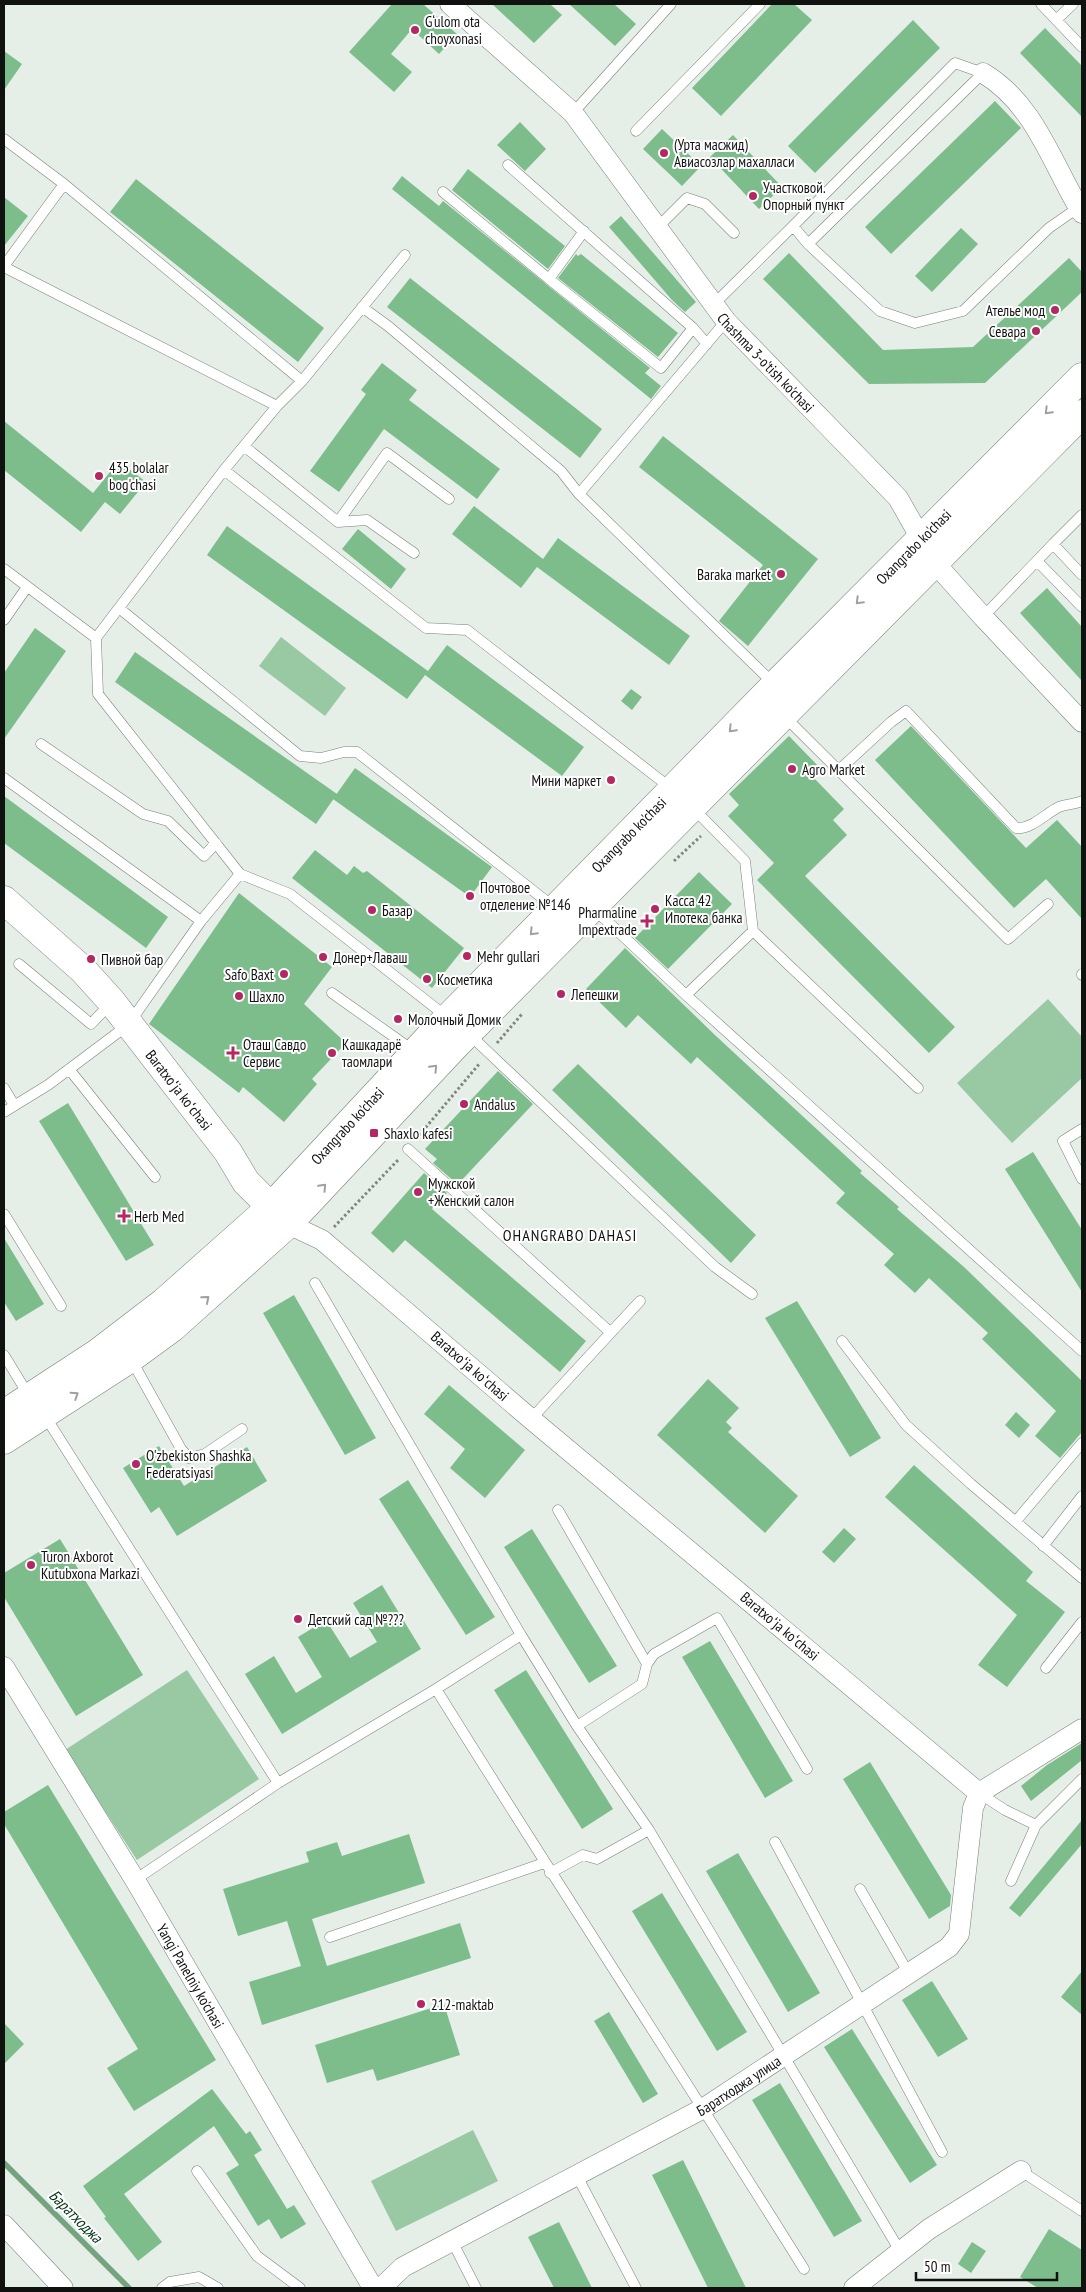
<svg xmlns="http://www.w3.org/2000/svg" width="1086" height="2292" viewBox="0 0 1086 2292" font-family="'PT Sans Narrow',sans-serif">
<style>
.green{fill:#98c9a3}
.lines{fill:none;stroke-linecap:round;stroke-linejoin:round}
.stream{stroke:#74a37f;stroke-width:5.5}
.building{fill:#7dbd8c}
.lane-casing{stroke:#79807a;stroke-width:11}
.street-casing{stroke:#79807a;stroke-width:21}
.secondary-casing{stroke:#79807a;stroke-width:29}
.path{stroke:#7f8580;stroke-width:3;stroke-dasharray:2.5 2.5;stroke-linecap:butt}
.lane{stroke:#fff;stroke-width:10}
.street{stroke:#fff;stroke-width:20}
.secondary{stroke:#fff;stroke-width:28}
.oneway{stroke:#9fa09f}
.poi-dot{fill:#b32762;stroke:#fff;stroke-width:2}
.labels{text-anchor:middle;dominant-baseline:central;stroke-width:4;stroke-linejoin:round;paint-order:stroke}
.poi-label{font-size:15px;fill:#101210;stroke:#fff;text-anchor:start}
.street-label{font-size:15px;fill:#101210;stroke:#fff}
.neighbourhood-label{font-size:16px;letter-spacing:1px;fill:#101210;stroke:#fff}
.water-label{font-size:16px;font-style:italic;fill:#003314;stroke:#fff}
</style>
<rect width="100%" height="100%" fill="#e5eee7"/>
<!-- green -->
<path class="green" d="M 281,637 L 346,688 L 325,716 L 259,666 Z
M 1048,999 L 1082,1037 L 1082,1078 L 1012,1143 L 957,1083 Z
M 187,1670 L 259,1779 L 137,1860 L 65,1750 Z
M 473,2130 L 498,2181 L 396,2231 L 371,2181 Z"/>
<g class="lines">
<!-- stream -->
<path class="stream" d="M 4,2163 L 129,2288"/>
</g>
<!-- building -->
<path class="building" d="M 392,4 L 423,4 L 457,34 L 439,54 L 412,29 L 391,54 L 412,72 L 394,92 L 349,52 Z
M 492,4 L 550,4 L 562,15 L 534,43 Z
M 569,4 L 614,4 L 636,24 L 615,46 Z
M 772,4 L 794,4 L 812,20 L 721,116 L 692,88 Z
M 913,20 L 940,48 L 815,173 L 788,146 Z
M 1045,28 L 1082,66 L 1082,117 L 1020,53 Z
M 4,51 L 22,64 L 4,90 Z
M 995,101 L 1021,128 L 891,254 L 865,227 Z
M 520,122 L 546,149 L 525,171 L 497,145 Z
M 662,129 L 701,166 L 682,186 L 643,149 Z
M 733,135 L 782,187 L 759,209 L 710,157 Z
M 468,169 L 565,246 L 548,269 L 452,190 Z
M 402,176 L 439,206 L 443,201 L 650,368 L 645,373 L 661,386 L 651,399 L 392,189 Z
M 136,179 L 324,328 L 298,362 L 110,212 Z
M 4,197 L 28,216 L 4,246 Z
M 621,216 L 696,302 L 685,312 L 672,300 L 609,227 Z
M 961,228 L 978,244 L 932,292 L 915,276 Z
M 789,253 L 883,350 L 973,347 L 1069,258 L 1082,272 L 1082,292 L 985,383 L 869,384 L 763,279 Z
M 576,254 L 578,256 L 581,254 L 678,333 L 658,357 L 558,278 Z
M 410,278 L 602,429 L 580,458 L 387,307 Z
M 382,363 L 417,390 L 409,400 L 500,469 L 477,499 L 384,429 L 339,492 L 310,471 L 366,394 L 361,390 Z
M 4,421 L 93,493 L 119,461 L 146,482 L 120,514 L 105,502 L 81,532 L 4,470 Z
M 663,436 L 818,559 L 748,646 L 719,621 L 763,565 L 639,467 Z
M 474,506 L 543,559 L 558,538 L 690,636 L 669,665 L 537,567 L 540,563 L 521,588 L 452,534 Z
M 227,526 L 428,671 L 447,645 L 584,747 L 562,776 L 425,675 L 407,699 L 207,555 Z
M 358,529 L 406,569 L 391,589 L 342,549 Z
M 1047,588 L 1082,627 L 1082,681 L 1020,613 Z
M 35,628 L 66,651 L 4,739 L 4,673 Z
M 135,652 L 337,794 L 316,824 L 115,682 Z
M 631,689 L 642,697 L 632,710 L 621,701 Z
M 911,726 L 1026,848 L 1057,820 L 1082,847 L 1082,919 L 1046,879 L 1014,908 L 875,760 Z
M 789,736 L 822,770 L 814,778 L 844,809 L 833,820 L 847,835 L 805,876 L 955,1027 L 929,1053 L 757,880 L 774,863 L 728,816 L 739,805 L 729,794 Z
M 355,768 L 492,867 L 470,897 L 333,799 Z
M 4,796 L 168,917 L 146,948 L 4,843 Z
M 315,850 L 347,875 L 354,866 L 363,873 L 367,871 L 464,948 L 432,988 L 292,878 Z
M 699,872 L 732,904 L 668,969 L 635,938 Z
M 239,893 L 332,967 L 304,1004 L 346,1043 L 312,1079 L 317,1084 L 284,1122 L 243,1087 L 239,1093 L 149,1024 Z
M 625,948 L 716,1036 L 862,1171 L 860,1173 L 899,1207 L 897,1209 L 964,1267 L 1082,1381 L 1082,1432 L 1060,1458 L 1035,1436 L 1056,1411 L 982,1339 L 988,1333 L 929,1278 L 915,1293 L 884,1265 L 894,1254 L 836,1203 L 845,1193 L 697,1057 L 691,1064 L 638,1015 L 626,1028 L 586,989 Z
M 578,1064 L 756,1235 L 731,1263 L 552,1090 Z
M 498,1071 L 533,1104 L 460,1182 L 458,1180 L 456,1183 L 433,1163 L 437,1159 L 425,1149 Z
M 68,1103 L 154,1245 L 126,1261 L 39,1121 Z
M 1033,1152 L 1082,1230 L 1082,1292 L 1005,1169 Z
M 424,1173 L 447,1193 L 432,1209 L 586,1341 L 560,1372 L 405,1240 L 393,1253 L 371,1233 Z
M 4,1238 L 44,1304 L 16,1321 L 4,1302 Z
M 294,1295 L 376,1438 L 345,1455 L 263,1313 Z
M 797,1301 L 881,1438 L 850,1457 L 765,1318 Z
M 708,1379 L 739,1408 L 726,1422 L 732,1428 L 728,1432 L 798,1496 L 765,1533 L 657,1435 Z
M 449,1385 L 525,1450 L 485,1498 L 450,1468 L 465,1449 L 424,1414 Z
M 1016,1412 L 1030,1425 L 1019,1438 L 1005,1425 Z
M 159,1446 L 184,1486 L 247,1447 L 267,1481 L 177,1536 L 159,1507 L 151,1513 L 123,1468 Z
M 914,1465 L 1033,1572 L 1026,1581 L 1065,1612 L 1007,1687 L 978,1665 L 1017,1615 L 885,1497 Z
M 408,1480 L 495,1617 L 466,1635 L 379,1499 Z
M 844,1528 L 856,1539 L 834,1563 L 822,1552 Z
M 532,1529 L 617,1666 L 589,1683 L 504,1547 Z
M 60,1539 L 143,1675 L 76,1716 L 4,1597 L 4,1573 Z
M 382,1585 L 421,1649 L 282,1734 L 245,1674 L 274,1656 L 296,1693 L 322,1677 L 298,1637 L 326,1620 L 350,1658 L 377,1642 L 353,1603 Z
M 710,1641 L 793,1781 L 765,1798 L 682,1657 Z
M 526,1670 L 613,1809 L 582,1829 L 494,1690 Z
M 1082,1743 L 1082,1760 L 1031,1801 L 1021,1786 L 1047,1765 Z
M 870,1762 L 951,1895 L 950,1906 L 929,1919 L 843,1779 Z
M 48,1785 L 216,2060 L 134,2111 L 107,2068 L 138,2049 L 4,1824 L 4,1812 Z
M 1082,1820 L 1082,1844 L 1020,1917 L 1009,1908 Z
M 409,1834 L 425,1883 L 312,1919 L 327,1966 L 460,1923 L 471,1958 L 262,2025 L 249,1982 L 301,1966 L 287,1921 L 238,1936 L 223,1889 L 309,1862 L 306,1852 L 337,1842 L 342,1856 Z
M 738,1853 L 820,1993 L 788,2012 L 706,1871 Z
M 662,1893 L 747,2032 L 717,2051 L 632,1911 Z
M 1082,1971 L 1082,2015 L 1061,1997 Z
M 932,1981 L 968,2039 L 938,2057 L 902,2000 Z
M 444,2004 L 460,2055 L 377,2081 L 373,2069 L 327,2083 L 315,2045 Z
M 609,2012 L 658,2094 L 643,2103 L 594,2021 Z
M 4,2023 L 24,2044 L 4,2064 Z
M 852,2029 L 937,2165 L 910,2183 L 824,2047 Z
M 780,2083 L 862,2221 L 834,2237 L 752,2100 Z
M 212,2089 L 246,2134 L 250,2131 L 262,2150 L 254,2155 L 287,2209 L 294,2205 L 306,2224 L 281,2239 L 269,2219 L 258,2226 L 226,2173 L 239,2165 L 214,2126 L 124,2194 L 162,2242 L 138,2261 L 104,2218 L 106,2217 L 83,2186 Z
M 683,2160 L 746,2288 L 708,2288 L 652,2175 Z
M 559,2222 L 592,2288 L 554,2288 L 528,2237 Z
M 1049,2229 L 1082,2250 L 1082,2288 L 1038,2288 L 1020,2277 Z
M 972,2242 L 986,2251 L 971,2273 L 958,2264 Z"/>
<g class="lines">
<defs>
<path id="lane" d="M 1041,4 L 1082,47
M 1056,20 L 1073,4
M 573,113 L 671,4
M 636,131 L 760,4
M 4,139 L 64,184
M 508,165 L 693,328 L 707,344
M 443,192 L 549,279
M 658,227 L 687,198 L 705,204 L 734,233
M 584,231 L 549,279 L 661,368 L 693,328
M 808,244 L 983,73 L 955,63 L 793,226 L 808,244 L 880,311 L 915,323 L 963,311 L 1049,228 L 1079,207
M 4,266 L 64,184 L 302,381
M 4,267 L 277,406
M 714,304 L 793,226
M 362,307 L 388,326 L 561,471 L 579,494 L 726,321
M 244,446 L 338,522 L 387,453 L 449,499
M 224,470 L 426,628 L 467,630 L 672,789
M 579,494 L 775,685
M 338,522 L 367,520 L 414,553
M 1053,544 L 1082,515
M 1037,561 L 1082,607
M 4,569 L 96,638 L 98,694 L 240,874 L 290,894 L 447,1017
M 119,608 L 300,756 L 321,758 L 344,752 L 357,752 L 555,908
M 983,617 L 1053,544 L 1082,575
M 4,620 L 27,587
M 96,638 L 224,470 L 277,406 L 302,381 L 405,255
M 784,716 L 1008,939 L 1048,904
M 41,744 L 143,814 L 168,821 L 204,856 L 216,843
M 839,770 L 891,722 L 906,711 L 1016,828 C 1031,830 1046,813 1059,807 C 1067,804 1076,804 1082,801
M 4,778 L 201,921
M 692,807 L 745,861 L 753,931 L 918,1088
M 593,908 L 686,995 L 1082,1351
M 19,964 L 91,1024 L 111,1003
M 1082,974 L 1082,975
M 332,993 L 414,1051
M 686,995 L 753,931
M 469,1034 L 715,1267 L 752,1294
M 69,1069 L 155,1177
M 4,1088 L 14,1105
M 4,1112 L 48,1085 L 128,1025 L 201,921 L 240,874
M 1082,1129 L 1063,1141 L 1082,1179
M 408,1149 L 610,1332
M 4,1214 L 61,1306
M 315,1283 L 521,1635
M 842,1341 L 906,1425 L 971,1484 L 1082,1578
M 4,1355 L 29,1396
M 131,1359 L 181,1449 L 189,1458 L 205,1454 L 242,1429
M 45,1416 L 278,1783 L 436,1689 L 521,1635 L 577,1726 L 649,1830 L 900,2251
M 531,1419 L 640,1301
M 558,1510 L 647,1664
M 1016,1521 L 1082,1443
M 1043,1546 L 1082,1496
M 1046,1668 L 1082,1622
M 436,1689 C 557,1884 683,2075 804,2269
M 577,1726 L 642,1684 L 647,1664 L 654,1654 L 717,1618 L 807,1769
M 979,1793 L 1005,1810 L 1036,1825 L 1082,1779
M 775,1842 L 942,2152
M 550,1873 L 583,1855 L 597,1859 L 649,1830
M 135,1880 L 278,1783
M 1011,1881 L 1036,1825
M 860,1889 L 909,1974
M 330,1937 L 544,1863
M 197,2171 L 257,2256 L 300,2288
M 1021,2171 L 1082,2211
M 576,2174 L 636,2288
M 452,2241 L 476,2288
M 162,2288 L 170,2282 L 199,2277 L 218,2288"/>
<g id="street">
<path id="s1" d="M 450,4 L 573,113 L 726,321 L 898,498 L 935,563 L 983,617 L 1082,722"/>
<path d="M 983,73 C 1035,104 1052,164 1082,213"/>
<path d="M 288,1224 L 322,1240 L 531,1419 L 979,1793"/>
<path id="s2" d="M 4,1667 L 135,1880 L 373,2288"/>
<path d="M 979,1793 L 1082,1729"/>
<path d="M 4,2225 L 63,2288"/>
<path id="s3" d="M 381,2288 L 403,2267 L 704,2108 L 949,1947 L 959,1934 L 973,1808 L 979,1793"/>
<path d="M 854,2288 L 929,2229 L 1021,2171"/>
</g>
<g id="secondary">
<path d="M 4,900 L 83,970 L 112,1002 L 228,1152 L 246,1182 L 283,1219"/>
<path id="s4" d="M 4,1414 L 96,1354 L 164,1302 L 271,1207 L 433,1033 L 775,685 L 1082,377"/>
<path d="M 4,1440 L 131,1358 L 172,1328 L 288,1224 L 455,1046 L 1082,414"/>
</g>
</defs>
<!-- lane casing -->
<use href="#lane" class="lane-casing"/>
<!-- street casing -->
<use href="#street" class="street-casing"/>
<!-- secondary casing -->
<use href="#secondary" class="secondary-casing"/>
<!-- path -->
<path class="path" d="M 674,861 L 701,836
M 497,1043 L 522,1014
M 416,1139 L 480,1063
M 334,1227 L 399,1159"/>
<!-- lane -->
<use href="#lane" class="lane"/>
<!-- street -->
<use href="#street" class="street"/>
<!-- secondary -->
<use href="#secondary" class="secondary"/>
</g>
<!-- one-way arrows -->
<defs><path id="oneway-chevron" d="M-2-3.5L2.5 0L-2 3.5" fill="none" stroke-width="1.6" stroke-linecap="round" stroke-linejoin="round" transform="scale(1.25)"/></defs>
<g class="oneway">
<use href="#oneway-chevron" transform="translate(1048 411) rotate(135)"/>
<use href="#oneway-chevron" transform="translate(859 601) rotate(135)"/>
<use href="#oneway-chevron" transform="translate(732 729) rotate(134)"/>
<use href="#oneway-chevron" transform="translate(533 932) rotate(134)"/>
<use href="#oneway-chevron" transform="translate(434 1068) rotate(-47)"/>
<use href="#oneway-chevron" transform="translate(323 1187) rotate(-47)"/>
<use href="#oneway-chevron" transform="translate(206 1299) rotate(-41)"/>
<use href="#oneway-chevron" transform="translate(75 1395) rotate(-33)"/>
</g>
<!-- markers -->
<g class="poi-dot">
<circle cx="415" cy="30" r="5"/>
<circle cx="664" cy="153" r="5"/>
<circle cx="753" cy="196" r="5"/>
<circle cx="1055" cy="310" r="5"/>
<circle cx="1036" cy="331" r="5"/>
<circle cx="99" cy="476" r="5"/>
<circle cx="781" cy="574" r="5"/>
<circle cx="792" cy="769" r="5"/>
<circle cx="611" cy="780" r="5"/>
<circle cx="470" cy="896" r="5"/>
<circle cx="655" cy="909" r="5"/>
<circle cx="372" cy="910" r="5"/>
<path d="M644.5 913.5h5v5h5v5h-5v5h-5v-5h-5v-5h5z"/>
<circle cx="467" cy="956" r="5"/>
<circle cx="323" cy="957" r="5"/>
<circle cx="91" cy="959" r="5"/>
<circle cx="284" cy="974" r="5"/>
<circle cx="427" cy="979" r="5"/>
<circle cx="561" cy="994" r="5"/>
<circle cx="239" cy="996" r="5"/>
<circle cx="398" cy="1019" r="5"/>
<path d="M230.5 1045.5h5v5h5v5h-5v5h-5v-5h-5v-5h5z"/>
<circle cx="332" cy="1053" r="5"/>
<circle cx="464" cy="1104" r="5"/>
<rect x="369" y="1128" width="10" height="10" rx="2.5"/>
<circle cx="418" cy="1192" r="5"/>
<path d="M121.5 1208.5h5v5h5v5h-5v5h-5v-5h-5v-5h5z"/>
<circle cx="136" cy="1464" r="5"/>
<circle cx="31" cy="1565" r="5"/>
<circle cx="298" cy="1619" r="5"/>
<circle cx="421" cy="2004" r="5"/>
</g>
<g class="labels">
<!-- poi labels -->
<g class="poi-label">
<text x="425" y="21">G‘ulom ota<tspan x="425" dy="17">choyxonasi</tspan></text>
<text x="674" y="144">(Урта масжид)<tspan x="674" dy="17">Авиасозлар махалласи</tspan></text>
<text x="763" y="187">Участковой.<tspan x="763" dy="17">Опорный пункт</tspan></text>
<text x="1045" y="310" text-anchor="end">Ателье мод</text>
<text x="1026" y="331" text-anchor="end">Севара</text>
<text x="109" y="467">435 bolalar<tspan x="109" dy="17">bog'chasi</tspan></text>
<text x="771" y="574" text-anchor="end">Baraka market</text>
<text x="802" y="769">Agro Market</text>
<text x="601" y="780" text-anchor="end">Мини маркет</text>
<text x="480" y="887">Почтовое<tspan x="480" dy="17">отделение №146</tspan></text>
<text x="665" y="900">Касса 42<tspan x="665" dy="17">Ипотека банка</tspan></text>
<text x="382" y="910">Базар</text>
<text x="637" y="912" text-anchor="end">Pharmaline<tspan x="637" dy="17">Impextrade</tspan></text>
<text x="477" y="956">Mehr gullari</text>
<text x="333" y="957">Донер+Лаваш</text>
<text x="101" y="959">Пивной бар</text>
<text x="274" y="974" text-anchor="end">Safo Baxt</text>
<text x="437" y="979">Косметика</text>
<text x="571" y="994">Лепешки</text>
<text x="249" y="996">Шахло</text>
<text x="408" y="1019">Молочный Домик</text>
<text x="243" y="1044">Оташ Савдо<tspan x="243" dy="17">Сервис</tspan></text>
<text x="342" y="1044">Кашкадарё<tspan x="342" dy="17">таомлари</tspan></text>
<text x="474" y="1104">Andalus</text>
<text x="384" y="1133">Shaxlo kafesi</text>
<text x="428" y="1183">Мужской<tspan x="428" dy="17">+Женский салон</tspan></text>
<text x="134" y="1216">Herb Med</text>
<text x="146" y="1455">O'zbekiston Shashka<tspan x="146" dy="17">Federatsiyasi</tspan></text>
<text x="41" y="1556">Turon Axborot<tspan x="41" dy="17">Kutubxona Markazi</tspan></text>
<text x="308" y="1619">Детский сад №???</text>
<text x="431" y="2004">212-maktab</text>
</g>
<!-- street labels -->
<g class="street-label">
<text stroke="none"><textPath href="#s1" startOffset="480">Chashma 3-o'tish ko'chasi</textPath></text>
<text stroke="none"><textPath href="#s4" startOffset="1260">Oxangrabo ko'chasi</textPath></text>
<text stroke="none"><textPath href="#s4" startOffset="855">Oxangrabo ko'chasi</textPath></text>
<text transform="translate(179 1090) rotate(52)">Baratxoʻja koʻchasi</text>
<text stroke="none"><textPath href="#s4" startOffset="450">Oxangrabo ko'chasi</textPath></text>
<text transform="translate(470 1366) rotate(41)">Baratxoʻja koʻchasi</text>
<text transform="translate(780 1626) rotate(40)">Baratxoʻja koʻchasi</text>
<text stroke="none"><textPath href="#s2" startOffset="361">Yangi Panelniy ko'chasi</textPath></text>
<text stroke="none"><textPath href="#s3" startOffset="412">Баратходжа улица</textPath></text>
</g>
<!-- neighbourhood labels -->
<g class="neighbourhood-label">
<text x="570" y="1235">OHANGRABO DAHASI</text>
</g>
<!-- water labels -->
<g class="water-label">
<text transform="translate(76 2216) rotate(45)">Баратходжа</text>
</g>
</g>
<!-- border -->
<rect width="1086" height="2292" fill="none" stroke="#101210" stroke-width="10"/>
<!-- scale -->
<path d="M916 2272v8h141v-8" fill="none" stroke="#101210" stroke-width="2.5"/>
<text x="924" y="2272" font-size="15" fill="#101210" stroke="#ffffff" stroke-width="4" paint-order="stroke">50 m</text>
</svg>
